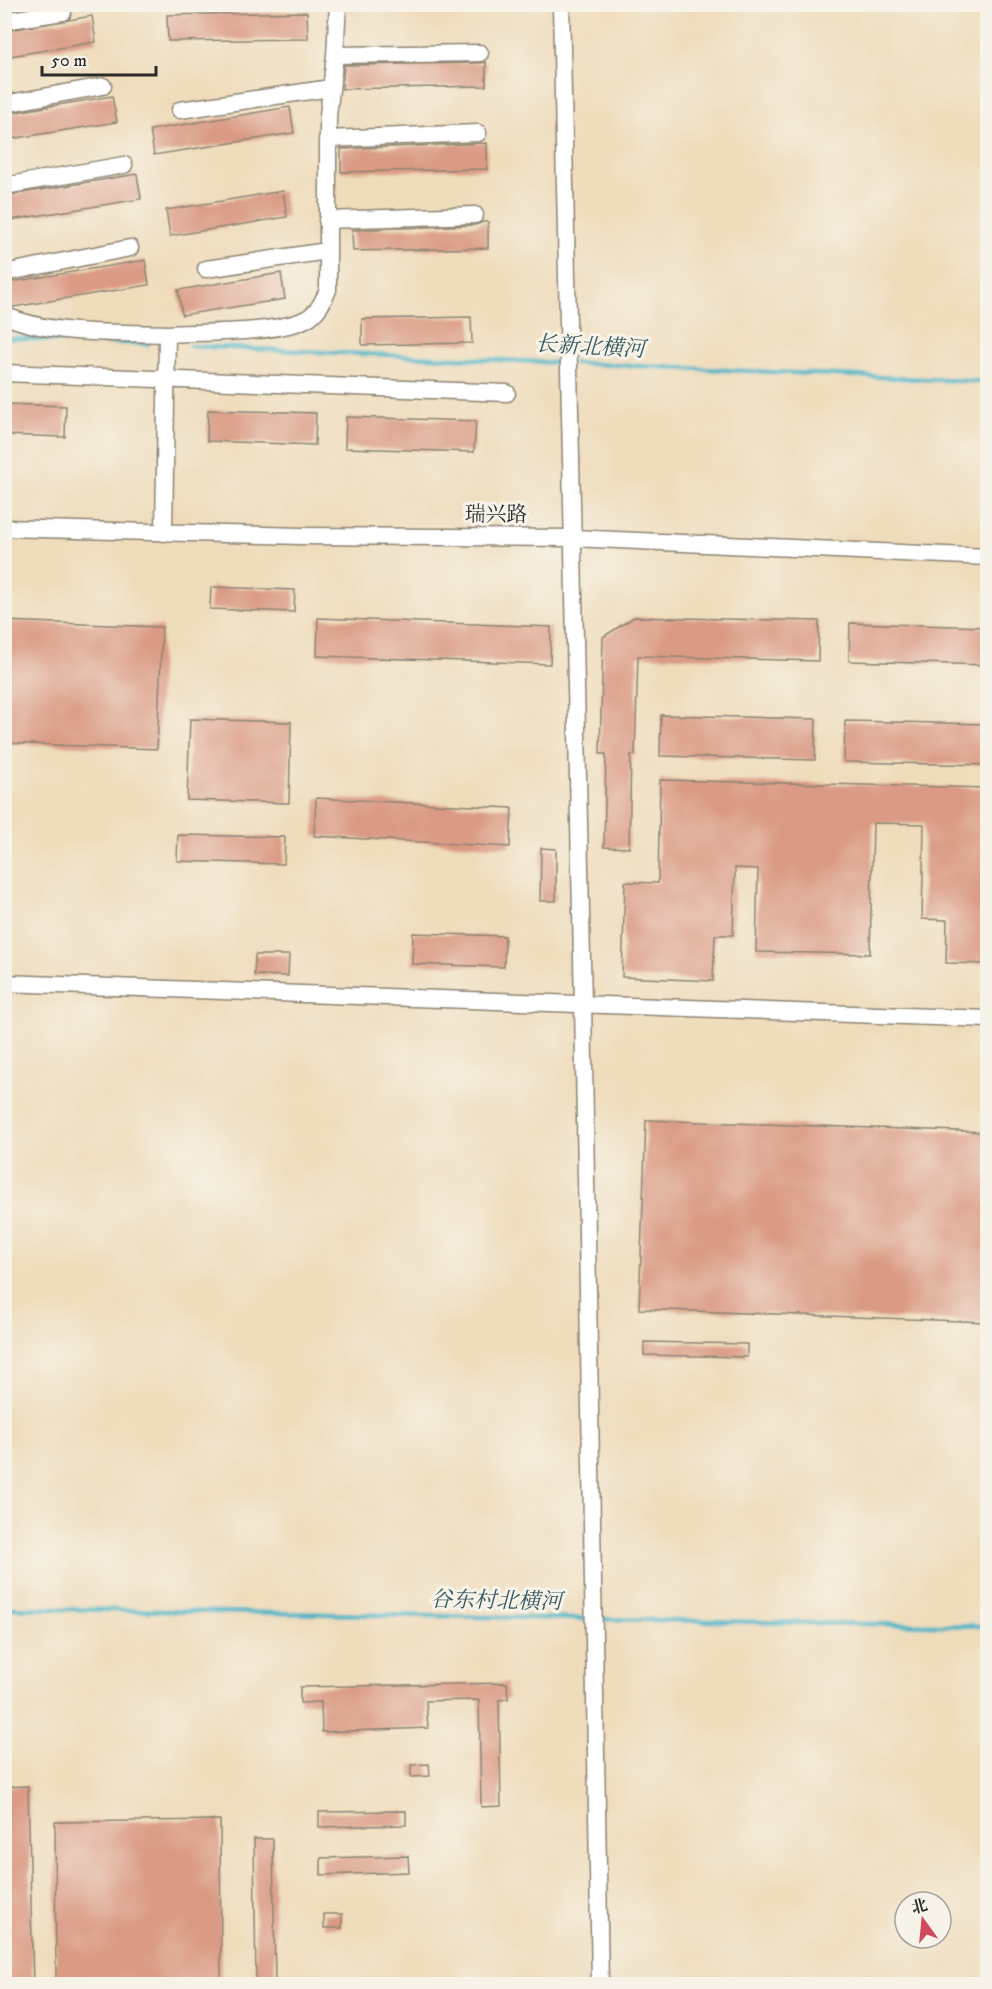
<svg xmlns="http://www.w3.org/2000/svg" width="992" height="1989" viewBox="0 0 992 1989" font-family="'IM FELL DW Pica','Noto Serif SC',serif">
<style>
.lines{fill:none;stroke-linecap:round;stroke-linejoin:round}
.stream{stroke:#49b4c6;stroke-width:4.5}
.building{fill:#da9a83}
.minor-casing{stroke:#8d8473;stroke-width:19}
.minor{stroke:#fff;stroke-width:16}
.labels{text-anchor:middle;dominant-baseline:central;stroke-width:6;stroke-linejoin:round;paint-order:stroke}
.street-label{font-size:21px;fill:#2b2b2b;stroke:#f7f3e8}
.water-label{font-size:22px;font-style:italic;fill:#365b61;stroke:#f7f3e8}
</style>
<rect width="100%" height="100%" fill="#f7f3e8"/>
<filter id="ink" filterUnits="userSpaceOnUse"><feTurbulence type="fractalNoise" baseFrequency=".0167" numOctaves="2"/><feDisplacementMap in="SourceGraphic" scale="12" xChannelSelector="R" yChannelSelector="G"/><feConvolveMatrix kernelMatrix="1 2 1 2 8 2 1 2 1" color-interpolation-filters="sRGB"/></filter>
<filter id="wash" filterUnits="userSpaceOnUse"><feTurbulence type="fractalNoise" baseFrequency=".008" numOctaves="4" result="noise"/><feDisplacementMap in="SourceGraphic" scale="24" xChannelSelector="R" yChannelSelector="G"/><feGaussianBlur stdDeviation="1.35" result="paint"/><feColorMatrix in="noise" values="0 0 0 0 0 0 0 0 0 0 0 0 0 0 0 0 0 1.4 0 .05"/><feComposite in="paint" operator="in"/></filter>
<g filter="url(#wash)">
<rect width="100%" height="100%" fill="#efdcbb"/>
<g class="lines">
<!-- stream -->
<path class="stream" d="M 4,338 L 148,344
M 190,346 L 565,363
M 574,363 L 988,382
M 4,1608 L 590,1619
M 598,1619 L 988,1626"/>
</g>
<g id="blocks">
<!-- building -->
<path class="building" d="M 307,12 L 308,39 L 168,41 L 167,15 Z
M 92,16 L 96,42 L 4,57 L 4,31 Z
M 486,62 L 486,86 L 342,89 L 344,65 L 480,63 Z
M 112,96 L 117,122 L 4,140 L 4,114 Z
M 290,107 L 294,133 L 154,155 L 150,130 Z
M 487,143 L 487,169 L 341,172 L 341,149 Z
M 137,174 L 141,199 L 4,221 L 4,196 Z
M 283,191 L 287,217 L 170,236 L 166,210 Z
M 483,222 L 488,222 L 488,248 L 353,251 L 352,230 L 475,225 Z
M 145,260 L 149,285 L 13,307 L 9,306 L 5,283 Z
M 281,273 L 285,299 L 182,315 L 178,290 Z
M 471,317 L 472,343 L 362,345 L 362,319 Z
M 4,404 L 66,406 L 65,437 L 4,435 Z
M 208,410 L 316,413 L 315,445 L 207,441 Z
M 346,417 L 476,421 L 474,452 L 345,448 Z
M 211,587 L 295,590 L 294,612 L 210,609 Z
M 634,617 L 819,621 L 818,661 L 638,656 L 635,755 L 631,755 L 629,848 L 604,847 L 606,754 L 600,754 L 603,637 Z
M 318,618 L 551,627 L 550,664 L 317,656 Z
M 4,621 L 162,627 L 157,749 L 4,743 Z
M 850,623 L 987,627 L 987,665 L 849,661 Z
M 661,715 L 816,719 L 815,760 L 660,756 Z
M 190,719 L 291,722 L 289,803 L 187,800 Z
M 845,721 L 987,724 L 987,765 L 844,762 Z
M 660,780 L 987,788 L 987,964 L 946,963 L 947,920 L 922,919 L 924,824 L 873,823 L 870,954 L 756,952 L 758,869 L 735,868 L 733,935 L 715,935 L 713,981 L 622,977 L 625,882 L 658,883 Z
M 316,798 L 512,808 L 510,847 L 314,836 Z
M 178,835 L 285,837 L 284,864 L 177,861 Z
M 541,848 L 556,849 L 556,901 L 540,901 Z
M 413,933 L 505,936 L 504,967 L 412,964 Z
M 255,955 L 289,955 L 288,976 L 254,975 Z
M 646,1120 L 987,1132 L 987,1322 L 639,1309 Z
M 644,1342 L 747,1344 L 747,1357 L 644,1355 Z
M 507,1683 L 508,1699 L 499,1700 L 501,1806 L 481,1807 L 479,1700 L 426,1701 L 428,1728 L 322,1732 L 321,1702 L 300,1703 L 300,1687 Z
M 429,1764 L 430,1776 L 411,1777 L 411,1765 Z
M 28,1786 L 33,1984 L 4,1984 L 4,1787 Z
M 406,1811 L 406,1825 L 319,1827 L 319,1812 Z
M 220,1820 L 221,1984 L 56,1984 L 55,1822 Z
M 254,1839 L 273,1839 L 275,1984 L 256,1984 Z
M 408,1856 L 409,1872 L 321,1875 L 321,1858 Z
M 324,1914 L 342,1914 L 342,1928 L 324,1928 Z"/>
</g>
</g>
<g filter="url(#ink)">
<use href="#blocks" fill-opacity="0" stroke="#8d8473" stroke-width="1.5"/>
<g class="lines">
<defs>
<path id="minor" d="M 561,4 L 583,1004 L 600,1984
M 4,21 L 63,12
M 335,55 L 480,53
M 4,104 L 103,86
M 180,110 L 331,88
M 327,139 L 478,133
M 4,186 L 124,165
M 327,220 L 475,215
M 206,269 L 327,251
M 4,273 L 130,248
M 4,315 C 50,336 117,332 167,334
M 4,373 L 507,393
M 4,528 L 301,536 L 573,538 L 988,557
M 164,533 L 167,334 C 202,332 277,334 306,319 C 318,313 323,301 328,290 L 328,116 L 335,55 L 338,4
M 4,983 L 988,1019"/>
</defs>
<!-- minor casing -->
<use href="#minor" class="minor-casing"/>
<!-- minor -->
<use href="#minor" class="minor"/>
</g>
</g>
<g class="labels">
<!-- street labels -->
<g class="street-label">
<text x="496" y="515">瑞兴路</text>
</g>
<!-- water labels -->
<g class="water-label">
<text transform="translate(590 347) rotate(3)">长新北横河</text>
<text transform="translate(496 1601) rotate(1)">谷东村北横河</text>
</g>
</g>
<!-- margin -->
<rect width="992" height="1989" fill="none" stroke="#f7f3e8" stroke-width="24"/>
<!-- north arrow -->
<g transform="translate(923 1920) rotate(345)"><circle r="28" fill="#f7f3e8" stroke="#a5a39c" stroke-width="1.5"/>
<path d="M0-4.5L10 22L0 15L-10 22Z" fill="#d1495b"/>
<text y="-9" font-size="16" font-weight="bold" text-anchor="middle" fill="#2b2b2b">北</text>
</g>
<!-- scale -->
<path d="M42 66v9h114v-9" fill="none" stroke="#2b2b2b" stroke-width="3"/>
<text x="51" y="66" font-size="18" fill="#2b2b2b" stroke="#f7f3e8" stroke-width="4.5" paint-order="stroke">50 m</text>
</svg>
